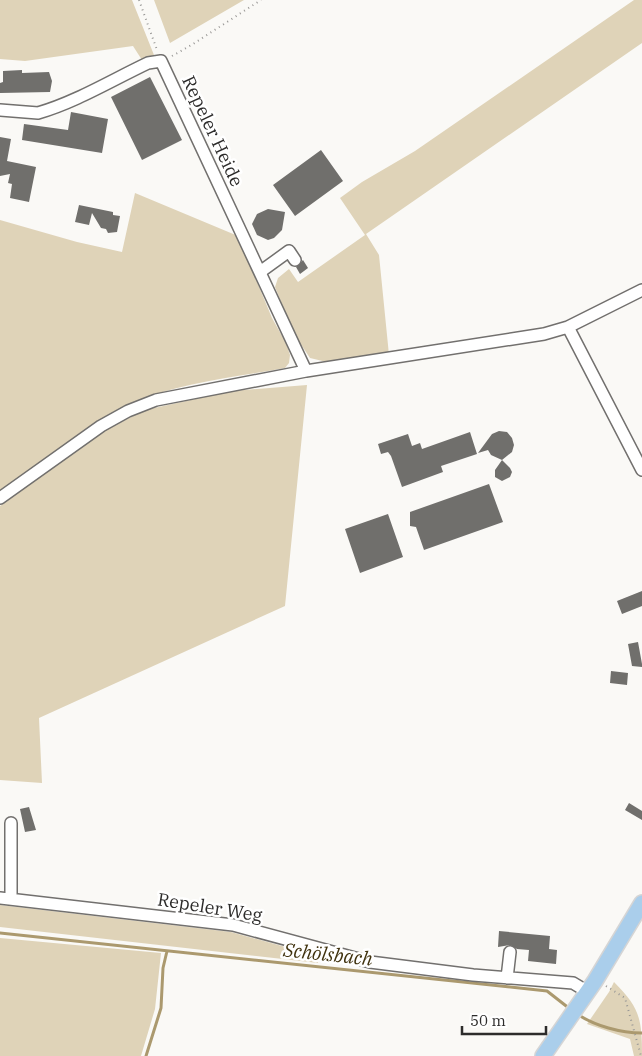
<svg xmlns="http://www.w3.org/2000/svg" width="642" height="1056" viewBox="0 0 642 1056" font-family="'IBM Plex Serif',serif">
<style>
.green{fill:#dfd3b8}
.lines{fill:none;stroke-linecap:round;stroke-linejoin:round}
.stream{stroke:#ab996e;stroke-width:3}
.building{fill:#706f6c}
.minor-casing{stroke:#72706e;stroke-width:14}
.major-casing{stroke:#d5d5d5;stroke-width:18}
.path{stroke:#999896;stroke-width:2;stroke-dasharray:1 4;stroke-linecap:butt}
.minor{stroke:#fff;stroke-width:11}
.major{stroke:#aaceeb;stroke-width:15}
.labels{text-anchor:middle;dominant-baseline:central;stroke-width:5;stroke-linejoin:round;paint-order:stroke}
.street-label{font-size:18px;fill:#2d2c2b;stroke:#fff}
.water-label{font-size:19px;font-style:italic;fill:#40320e;stroke:#fff}
</style>
<rect width="100%" height="100%" fill="#faf9f6"/>
<!-- green -->
<path class="green" d="M 0,0 L 132,0 L 154,55 L 142,60 L 133,46 L 25,61 L 0,59 Z
M 154,0 L 244,0 L 170,43 Z
M 634,0 L 642,0 L 642,43 L 366,234 L 379,255 L 389,355 L 331,363 L 310,358 L 294,334 L 275,287 L 278,278 L 289,269 L 298,282 L 365,235 L 340,198 L 362,182 L 415,151 Z
M 135,193 L 238,236 L 272,318 L 286,343 L 290,355 L 289,363 L 285,368 C 235,377 178,383 131,403 C 90,420 37,467 0,495 L 0,220 L 77,242 L 122,252 Z
M 307,385 L 285,606 L 39,718 L 42,783 L 0,780 L 0,506 L 104,431 L 145,410 L 232,391 Z
M 0,905 L 231,932 L 318,956 L 318,963 L 0,927 Z
M 0,938 L 161,953 L 155,1009 L 141,1056 L 0,1056 Z
M 614,982 C 640,1008 642,1019 642,1056 L 634,1056 L 630,1039 L 587,1024 L 609,992 Z"/>
<g class="lines">
<!-- stream -->
<path class="stream" d="M 0,933 L 547,991 L 570,1009
M 577,1014 C 595,1026 621,1033 642,1033
M 146,1056 L 161,1008 L 163,968 L 167,951"/>
</g>
<!-- building -->
<path class="building" d="M 22,70 L 22,73 L 49,72 L 52,81 L 50,92 L 0,93 L 0,83 L 3,82 L 3,71 Z
M 150,77 L 182,140 L 142,160 L 111,97 Z
M 71,112 L 108,119 L 102,153 L 22,140 L 24,124 L 68,130 Z
M 0,137 L 11,139 L 7,161 L 36,167 L 29,202 L 10,198 L 12,184 L 8,183 L 10,174 L 0,176 Z
M 321,150 L 343,181 L 295,216 L 273,185 Z
M 79,205 L 113,212 L 113,215 L 120,216 L 117,232 L 108,233 L 106,229 L 101,228 L 92,213 L 89,225 L 75,222 Z
M 268,209 L 285,212 L 282,230 L 274,238 L 268,240 L 257,235 L 252,224 L 257,214 Z
M 303,260 L 308,268 L 300,274 L 296,267 Z
M 499,431 L 507,432 L 512,438 L 514,445 L 512,452 L 502,460 L 491,455 L 488,450 L 478,453 L 492,434 Z
M 470,432 L 477,454 L 441,466 L 443,472 L 402,487 L 391,456 L 388,452 L 381,454 L 378,444 L 408,434 L 412,446 L 420,443 L 422,449 Z
M 502,460 L 510,468 L 512,472 L 510,477 L 502,481 L 495,477 L 495,470 Z
M 489,484 L 503,522 L 424,550 L 416,527 L 410,526 L 410,512 Z
M 388,514 L 403,557 L 360,573 L 345,529 Z
M 642,591 L 642,606 L 622,614 L 617,601 Z
M 638,642 L 642,664 L 642,667 L 632,666 L 628,644 Z
M 611,671 L 628,673 L 627,685 L 610,683 Z
M 629,803 L 642,811 L 642,820 L 625,810 Z
M 29,807 L 36,830 L 25,832 L 20,809 Z
M 499,931 L 550,936 L 549,949 L 557,950 L 556,964 L 528,961 L 529,950 L 517,949 L 510,945 L 498,947 Z"/>
<g class="lines">
<defs>
<path id="minor" d="M 0,110 L 38,113 C 76,102 112,80 148,63 L 161,61 L 306,371
M 260,272 L 289,251 L 295,260
M 568,327 L 642,470
M 0,498 L 101,426 L 128,411 L 156,400 L 306,371 L 544,334 L 568,327 L 642,290
M 0,898 L 233,925 L 370,962 L 473,975 L 573,983 L 588,992
M 11,899 L 11,823
M 507,978 L 510,952"/>
<path id="major" d="M 543,1056 L 595,981 L 642,903"/>
</defs>
<!-- minor casing -->
<use href="#minor" class="minor-casing"/>
<!-- major casing -->
<use href="#major" class="major-casing"/>
<!-- path -->
<path class="path" d="M 139,0 L 157,50
M 172,56 L 193,44 L 261,0
M 606,986 L 625,998 L 641,1056"/>
<!-- minor -->
<use href="#minor" class="minor"/>
<!-- major -->
<use href="#major" class="major"/>
</g>
<g class="labels">
<!-- street labels -->
<g class="street-label">
<text transform="translate(213 131) rotate(65)">Repeler Heide</text>
<text transform="translate(210 907) rotate(9)">Repeler Weg</text>
</g>
<!-- water labels -->
<g class="water-label">
<text transform="translate(328 954) rotate(6)">Schölsbach</text>
</g>
</g>
<!-- scale -->
<path d="M462 1026v8h84v-8" fill="none" stroke="#2d2c2b" stroke-width="2.5"/>
<text x="470" y="1026" font-size="15" fill="#2d2c2b" stroke="#ffffff" stroke-width="4" paint-order="stroke">50 m</text>
</svg>
